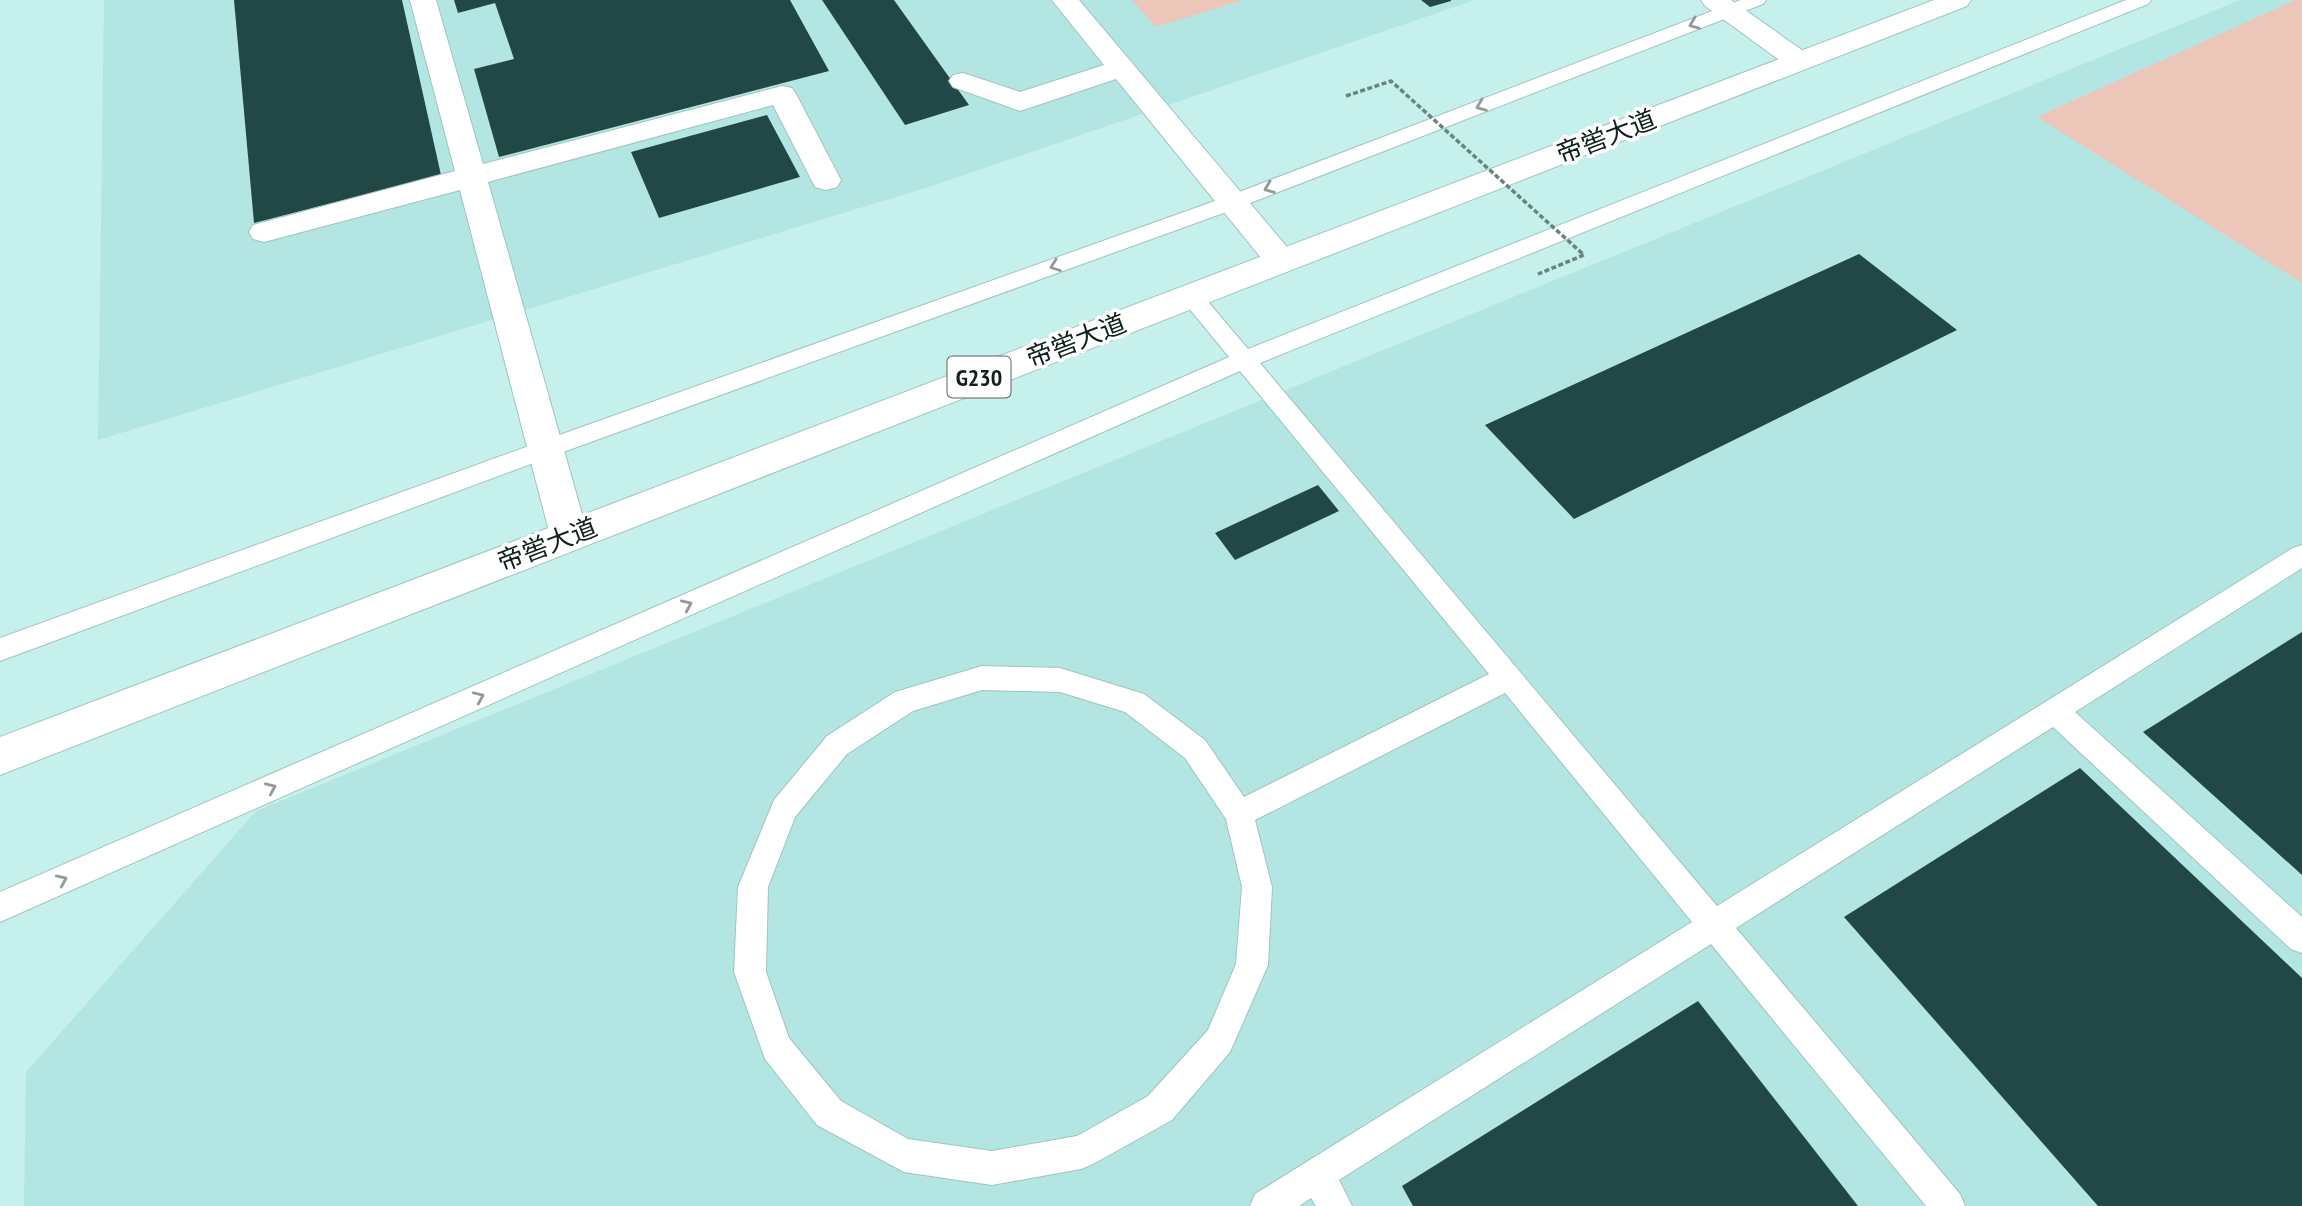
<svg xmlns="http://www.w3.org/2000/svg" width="2302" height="1206" viewBox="0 0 2302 1206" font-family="'PT Sans Narrow','Noto Sans SC',sans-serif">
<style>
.built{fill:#b3e6e2}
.green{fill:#ecc6b9}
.building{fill:#224846}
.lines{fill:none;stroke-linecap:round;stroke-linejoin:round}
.service-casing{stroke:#9cc5c2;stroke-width:2}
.minor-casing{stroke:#9cc5c2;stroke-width:2}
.trunk-casing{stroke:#9cc5c2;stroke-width:2}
.service{fill:#fff;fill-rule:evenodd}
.minor{fill:#fff;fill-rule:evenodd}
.trunk{fill:#fff;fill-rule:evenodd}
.path-bridge{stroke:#678481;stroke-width:3.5;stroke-dasharray:5 2.5;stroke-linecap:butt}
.oneway{stroke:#939b9a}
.labels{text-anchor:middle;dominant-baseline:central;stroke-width:7;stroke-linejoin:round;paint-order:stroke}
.shield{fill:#fff;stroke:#586362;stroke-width:2}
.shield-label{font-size:24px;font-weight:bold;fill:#10201f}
.street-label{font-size:26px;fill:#10201f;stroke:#fff}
</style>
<rect width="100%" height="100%" fill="#c6f0ec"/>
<!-- built -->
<path class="built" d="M 104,0 L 1475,0 L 932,186 L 98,440 Z
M 2240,0 L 2302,0 L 2302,1206 L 24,1206 L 26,1072 L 256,811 Z"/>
<!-- green -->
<path class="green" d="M 1132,0 L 1239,0 L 1240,1 L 1156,27 Z
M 2295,0 L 2302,0 L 2302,283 L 2037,117 Z"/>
<!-- building -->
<path class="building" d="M 234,0 L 402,0 L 441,175 L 254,223 Z
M 454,0 L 790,0 L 829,71 L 499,157 L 474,69 L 514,59 L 495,3 L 458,13 Z
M 822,0 L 894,0 L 969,105 L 905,125 Z
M 1421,0 L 1451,0 L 1451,1 L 1430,7 Z
M 767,115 L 800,177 L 659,218 L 631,152 Z
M 1859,254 L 1957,330 L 1574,519 L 1485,425 Z
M 1318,485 L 1339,511 L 1235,560 L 1215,533 Z
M 2302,632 L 2302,875 L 2143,732 Z
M 2080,768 L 2302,978 L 2302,1206 L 2098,1206 L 1844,917 Z
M 1698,1001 L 1858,1206 L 1413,1206 L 1402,1186 Z"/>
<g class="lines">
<defs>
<path id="service" d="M 1741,0 L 1766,0 L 1763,4 L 1240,207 L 555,455 L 0,661 L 0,638 L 537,443 L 1226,197 Z
M 2126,0 L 2151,0 L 2148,4 L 1260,363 L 1717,906 L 2293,548 L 2302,545 L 2302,568 L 2075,712 L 2302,917 L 2302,953 L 2291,949 L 2053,727 L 1736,928 L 1960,1194 L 1965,1206 L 1926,1206 L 1711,944 L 1339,1180 L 1352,1206 L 1316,1206 L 1311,1198 L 1299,1206 L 1250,1206 L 1255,1194 L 1692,922 L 1505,693 L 1255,820 L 1272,887 L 1268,965 L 1230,1052 L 1172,1120 L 1093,1164 L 1081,1169 L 992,1185 L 904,1172 L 817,1125 L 765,1059 L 734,972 L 738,887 L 774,800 L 827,736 L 895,692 L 982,666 L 1060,668 L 1144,694 L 1205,740 L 1244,797 L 1489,674 L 1240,371 L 0,922 L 0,892 L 1229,357 L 1183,301 L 1180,296 L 1183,291 L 1191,288 L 1199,291 L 1248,349 ZM 982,690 L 1060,692 L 1125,712 L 1185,758 L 1226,819 L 1242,887 L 1236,964 L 1208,1030 L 1148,1096 L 1077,1136 L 992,1151 L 908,1139 L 841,1101 L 789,1038 L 766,972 L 768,887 L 795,817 L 847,754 L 913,711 Z"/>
<path id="minor" d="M 410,0 L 436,0 L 483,164 L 782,86 L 792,88 L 796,94 L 841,180 L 837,187 L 826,190 L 815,187 L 773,105 L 488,182 L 588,535 L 582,545 L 569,550 L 556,545 L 550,535 L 460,190 L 264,242 L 253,239 L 249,232 L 253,225 L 455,171 Z
M 1052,0 L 1079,0 L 1292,253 L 1297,261 L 1292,269 L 1281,272 L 1270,269 L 1116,79 L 1020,111 L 953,87 L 949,81 L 953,75 L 963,73 L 1020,92 L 1104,65 Z
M 1701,0 L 1731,0 L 1809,55 L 1813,61 L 1809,67 L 1799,69 L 1789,67 L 1705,6 Z"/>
<path id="trunk" d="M 1934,0 L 1971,0 L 1967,6 L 0,775 L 0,737 Z"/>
</defs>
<!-- service casing -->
<use href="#service" class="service-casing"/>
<!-- minor casing -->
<use href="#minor" class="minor-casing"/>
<!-- trunk casing -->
<use href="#trunk" class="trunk-casing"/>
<!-- service -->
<use href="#service" class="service"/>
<!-- minor -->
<use href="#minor" class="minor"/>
<!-- trunk -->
<use href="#trunk" class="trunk"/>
<!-- path-bridge -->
<path class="path-bridge" d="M 1346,96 L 1391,81 L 1584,255 L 1538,274"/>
</g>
<!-- one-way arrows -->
<defs><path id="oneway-chevron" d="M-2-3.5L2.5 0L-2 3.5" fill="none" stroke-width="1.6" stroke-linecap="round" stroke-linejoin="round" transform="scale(1.75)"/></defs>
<g class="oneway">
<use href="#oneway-chevron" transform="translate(1694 24) rotate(159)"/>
<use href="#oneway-chevron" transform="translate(1481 106) rotate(159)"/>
<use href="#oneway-chevron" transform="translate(1269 188) rotate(159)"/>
<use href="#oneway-chevron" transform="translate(1055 266) rotate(160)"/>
<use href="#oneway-chevron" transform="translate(687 605) rotate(-24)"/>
<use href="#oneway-chevron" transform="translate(479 697) rotate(-24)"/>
<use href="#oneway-chevron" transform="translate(271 788) rotate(-24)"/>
<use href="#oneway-chevron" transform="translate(62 880) rotate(-24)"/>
</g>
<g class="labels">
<!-- shield labels -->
<rect class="shield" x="947.5" y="356.5" width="63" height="41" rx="5"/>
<g class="shield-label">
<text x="979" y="377">G230</text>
</g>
<!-- street labels -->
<g class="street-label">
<text transform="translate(1606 136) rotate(-21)">帝喾大道</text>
<text transform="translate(1076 340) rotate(-21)">帝喾大道</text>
<text transform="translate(547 544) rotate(-21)">帝喾大道</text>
</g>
</g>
</svg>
